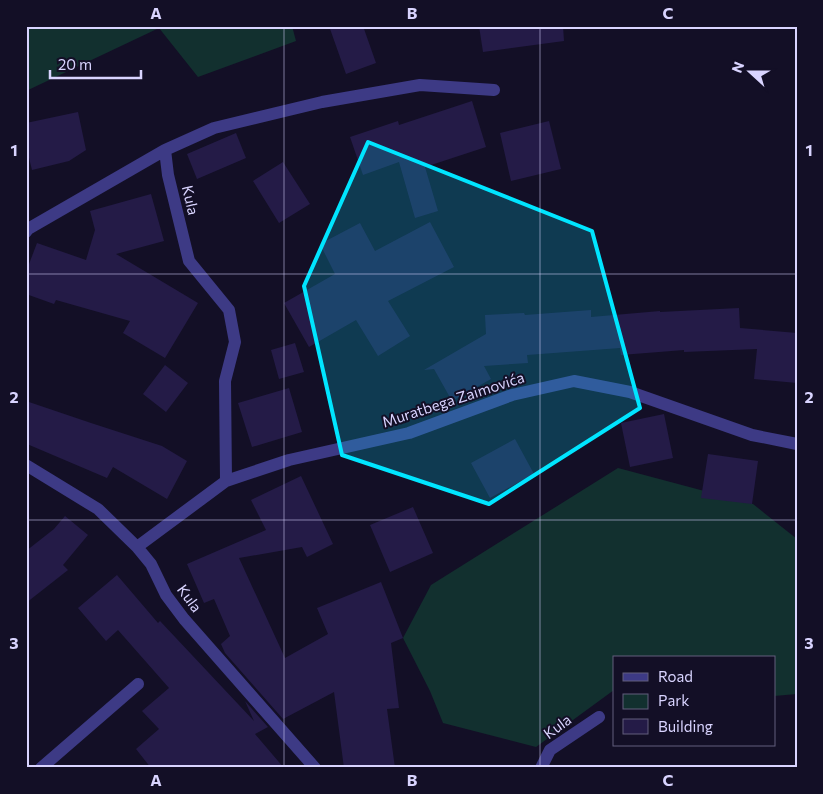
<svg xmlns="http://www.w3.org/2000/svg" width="823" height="794" viewBox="0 0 823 794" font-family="Commissioner,sans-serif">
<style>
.green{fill:#12302f}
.building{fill:#241b47}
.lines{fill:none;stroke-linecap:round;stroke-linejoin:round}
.minor{stroke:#3d3a85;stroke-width:12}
.marked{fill:#00e5ff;fill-opacity:0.2;stroke:#00e5ff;stroke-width:4;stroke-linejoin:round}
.grid{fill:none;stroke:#d9d4ff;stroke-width:1;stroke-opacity:0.55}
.labels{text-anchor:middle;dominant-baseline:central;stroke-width:4;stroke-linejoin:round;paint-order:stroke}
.street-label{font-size:15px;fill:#d9d4ff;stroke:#130f26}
.neatline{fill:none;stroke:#d9d4ff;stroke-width:2}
.grid-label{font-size:16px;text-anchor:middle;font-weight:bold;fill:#d9d4ff}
</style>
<rect width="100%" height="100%" fill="#130f26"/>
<!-- green -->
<path class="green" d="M 26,26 L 292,26 L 296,41 L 198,77 L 159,28 L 26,91 Z
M 618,468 L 753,504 L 797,539 L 797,694 L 774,696 L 774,658 L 614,658 L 614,690 L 536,747 L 443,723 L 430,691 L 403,638 L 431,585 Z"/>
<!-- building -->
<path class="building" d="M 329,26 L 363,26 L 376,63 L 346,74 Z
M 479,26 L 563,26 L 564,41 L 483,52 Z
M 472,101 L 486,147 L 425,167 L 438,211 L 415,218 L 399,162 L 363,175 L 350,137 L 398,121 L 399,125 Z
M 78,112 L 86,150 L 69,161 L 32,170 L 26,146 L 26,123 Z
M 549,121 L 561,169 L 511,181 L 500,133 Z
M 236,133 L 246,158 L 197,179 L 187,154 Z
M 283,162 L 310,204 L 279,223 L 253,181 Z
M 151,194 L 164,241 L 116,254 L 198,303 L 165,358 L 123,333 L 130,321 L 56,300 L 54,304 L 26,294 L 26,272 L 37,243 L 86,260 L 95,230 L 90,211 Z
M 430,222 L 454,267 L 388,301 L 410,336 L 378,356 L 356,320 L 309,347 L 284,303 L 335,274 L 320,244 L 360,223 L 375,251 Z
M 739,308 L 740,328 L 797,333 L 797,383 L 754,379 L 757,349 L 684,352 L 684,350 L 621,355 L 620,348 L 527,355 L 528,363 L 484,366 L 491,379 L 452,401 L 434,369 L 424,370 L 486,334 L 485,315 L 524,313 L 525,315 L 591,310 L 591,317 L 660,311 L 660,312 Z
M 295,343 L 304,372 L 279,379 L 271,350 Z
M 165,365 L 188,383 L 166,412 L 143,394 Z
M 289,388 L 302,432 L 252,447 L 238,403 Z
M 26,401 L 91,423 L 162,446 L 187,461 L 167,499 L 113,467 L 107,478 L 27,444 Z
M 664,414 L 673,458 L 630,467 L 621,423 Z
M 515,439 L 534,474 L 490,498 L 471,463 Z
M 708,454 L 758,461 L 752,504 L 701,498 Z
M 301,476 L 333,544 L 307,557 L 302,547 L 239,558 L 285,658 L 328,634 L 317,608 L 381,582 L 403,638 L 391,643 L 399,708 L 387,709 L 395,768 L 344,768 L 334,692 L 283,719 L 225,653 L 221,644 L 230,636 L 214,599 L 204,603 L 187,564 L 266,530 L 251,500 Z
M 413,507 L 433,553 L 390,572 L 370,525 Z
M 65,516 L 88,535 L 63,565 L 68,570 L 26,603 L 26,551 L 54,529 Z
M 117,575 L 158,623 L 160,621 L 254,721 L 245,701 L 268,727 L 255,734 L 284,768 L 151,768 L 136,749 L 159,729 L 142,711 L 169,688 L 118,630 L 106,641 L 78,608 Z"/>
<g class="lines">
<!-- minor -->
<path class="minor" d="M 165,150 L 168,175 L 189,261 L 229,310 L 235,342 L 225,381 L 226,481
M 26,232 L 28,229 L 165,150 L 214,128 L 322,102 L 420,85 L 494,90
M 26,465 L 98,509 L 137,547 L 151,564 L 166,595 L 184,619 L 315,768
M 137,547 L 226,481 L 289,460 L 409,433 L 512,395 L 574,381 L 630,392 L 752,435 L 797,444
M 41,768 L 138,684
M 541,768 L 550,750 L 599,717"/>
</g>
<!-- marked area -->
<path class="marked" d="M 368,142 L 592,231 L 640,408 L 489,504 L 342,455 L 304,286 Z"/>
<!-- grid -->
<path class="grid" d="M 284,26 L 284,768M 540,26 L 540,768M 26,274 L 797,274M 26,520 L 797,520"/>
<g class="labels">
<!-- street labels -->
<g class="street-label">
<text transform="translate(191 200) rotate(77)">Kula</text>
<text transform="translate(453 399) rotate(-18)">Muratbega Zaimovića</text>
<text transform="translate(190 598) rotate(54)">Kula</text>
<text transform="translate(557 726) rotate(-36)">Kula</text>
</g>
</g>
<!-- border -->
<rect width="823" height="794" fill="none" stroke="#130f26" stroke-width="55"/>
<!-- legend -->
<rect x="613" y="656" width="162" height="90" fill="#130f26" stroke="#625e7d"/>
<rect x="623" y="673" width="25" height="8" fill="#3d3a85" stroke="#625e7d"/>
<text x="658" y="682" font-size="15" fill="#d9d4ff">Road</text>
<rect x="623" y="694" width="25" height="15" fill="#12302f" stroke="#625e7d"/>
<text x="658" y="706" font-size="15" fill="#d9d4ff">Park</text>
<rect x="623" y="719" width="25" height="15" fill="#241b47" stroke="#625e7d"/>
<text x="658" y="732" font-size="15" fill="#d9d4ff">Building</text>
<!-- north arrow -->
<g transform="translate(750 72) rotate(291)" stroke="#130f26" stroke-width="4" paint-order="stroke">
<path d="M0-4L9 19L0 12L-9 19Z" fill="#d9d4ff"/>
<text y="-8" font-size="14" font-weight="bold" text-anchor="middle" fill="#d9d4ff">N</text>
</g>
<!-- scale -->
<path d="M50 70v8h91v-8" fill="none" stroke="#d9d4ff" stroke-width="2.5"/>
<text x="58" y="70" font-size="15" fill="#d9d4ff" stroke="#130f26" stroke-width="4" paint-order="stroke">20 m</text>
<rect x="28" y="28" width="768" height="738" class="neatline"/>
<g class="grid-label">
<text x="156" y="19">A</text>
<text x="412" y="19">B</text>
<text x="668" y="19">C</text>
<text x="14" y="156">1</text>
<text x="809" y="156">1</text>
<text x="14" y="403">2</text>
<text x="809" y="403">2</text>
<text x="14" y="649">3</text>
<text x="809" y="649">3</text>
<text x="156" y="786">A</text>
<text x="412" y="786">B</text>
<text x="668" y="786">C</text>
</g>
</svg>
